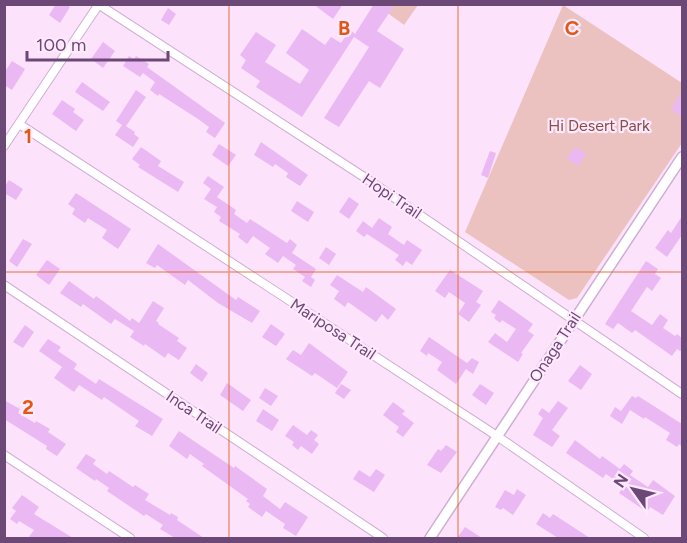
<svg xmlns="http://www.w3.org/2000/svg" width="687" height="543" viewBox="0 0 687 543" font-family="Figtree,sans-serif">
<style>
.green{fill:#ebc2c0}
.building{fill:#eab9f3}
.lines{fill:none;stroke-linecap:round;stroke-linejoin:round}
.minor-casing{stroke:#cfaed4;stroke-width:10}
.tertiary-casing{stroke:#cfaed4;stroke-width:12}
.minor{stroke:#fff;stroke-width:8}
.tertiary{stroke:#fff;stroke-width:9}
.grid{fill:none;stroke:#e25811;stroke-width:1.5;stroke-opacity:0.55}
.labels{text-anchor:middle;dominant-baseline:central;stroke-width:4.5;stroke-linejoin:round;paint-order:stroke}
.park-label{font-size:16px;fill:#884f44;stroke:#ffe9fe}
.street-label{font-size:16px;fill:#6c4876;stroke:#ffe9fe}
.grid-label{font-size:20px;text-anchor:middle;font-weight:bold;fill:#e25811;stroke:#ffe9fe;stroke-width:4.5;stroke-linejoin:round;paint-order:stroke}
</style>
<rect width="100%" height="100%" fill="#fde2fb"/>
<!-- green -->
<path class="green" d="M 385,5 L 418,5 L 404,25 L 382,9 Z
M 563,5 L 682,83 L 682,143 L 577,298 L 569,300 L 465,232 Z"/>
<!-- building -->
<path class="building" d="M 56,4 L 66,4 L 70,7 L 60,23 L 49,15 Z
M 313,4 L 343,4 L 333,19 Z
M 374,4 L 395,4 L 377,31 L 404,49 L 380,88 L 369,81 L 339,127 L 324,118 L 369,47 L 354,37 L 302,117 L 256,87 L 260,81 L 241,68 L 246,60 L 240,55 L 256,32 L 276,45 L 265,62 L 300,84 L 309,70 L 286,53 L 302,29 L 325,45 L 331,37 L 341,43 L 350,30 L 355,34 Z
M 168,8 L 176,14 L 169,25 L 161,20 Z
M 103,42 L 115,51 L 103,68 L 91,59 Z
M 129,56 L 134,59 L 136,56 L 149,64 L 147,67 L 225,123 L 215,138 L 206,132 L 209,127 L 198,119 L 159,94 L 158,96 L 150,90 L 155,82 L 143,73 L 140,77 L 123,66 Z
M 12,61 L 25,69 L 12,90 L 4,85 L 4,73 Z
M 82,82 L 110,102 L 103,111 L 75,92 Z
M 136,90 L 146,97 L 126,126 L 135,132 L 134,134 L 139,138 L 133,147 L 115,135 L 122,125 L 116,121 Z
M 682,92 L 682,117 L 671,109 Z
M 62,100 L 75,109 L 73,112 L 84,120 L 76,131 L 52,114 Z
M 261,142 L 308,175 L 300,186 L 286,177 L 288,173 L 275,164 L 273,167 L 254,155 Z
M 219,144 L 236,155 L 228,166 L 212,155 Z
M 141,147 L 161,161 L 158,166 L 184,182 L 178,192 L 138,167 L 140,165 L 132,159 Z
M 575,147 L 586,154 L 578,166 L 567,159 Z
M 490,151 L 496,153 L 488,178 L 481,175 Z
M 208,176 L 224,187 L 217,197 L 236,210 L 234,214 L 247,223 L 250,219 L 287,243 L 290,239 L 297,245 L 292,253 L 316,269 L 311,277 L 315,280 L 311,287 L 302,281 L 305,277 L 293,269 L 296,265 L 283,256 L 278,263 L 265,254 L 270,248 L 253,236 L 247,244 L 238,237 L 240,234 L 219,221 L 221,217 L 214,212 L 217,207 L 204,199 L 211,189 L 203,183 Z
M 9,180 L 23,189 L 16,200 L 4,193 L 4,187 Z
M 76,193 L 131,229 L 118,249 L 102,238 L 107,230 L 88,218 L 85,223 L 72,214 L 75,209 L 68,204 Z
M 349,197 L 359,204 L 349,219 L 339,212 Z
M 297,201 L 314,212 L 308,222 L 291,211 Z
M 682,216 L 682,235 L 667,257 L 655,248 L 668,230 L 671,233 Z
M 379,218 L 392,227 L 388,234 L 404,245 L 407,240 L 422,250 L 412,265 L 406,261 L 403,266 L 395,260 L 399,255 L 367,234 L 364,237 L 356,231 L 363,221 L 372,228 Z
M 23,239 L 32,244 L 17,267 L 9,261 Z
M 158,244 L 236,300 L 238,297 L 260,311 L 252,323 L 218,303 L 188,280 L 185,285 L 157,265 L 155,268 L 146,263 Z
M 326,247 L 336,254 L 329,265 L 319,258 Z
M 47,260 L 60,269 L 49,285 L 36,275 Z
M 646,261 L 658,269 L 655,274 L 661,278 L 652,291 L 647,287 L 631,311 L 652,325 L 660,314 L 668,320 L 663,328 L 675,336 L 677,334 L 682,338 L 682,352 L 677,349 L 672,356 L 635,330 L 632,333 L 618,323 L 613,329 L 605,324 Z
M 450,270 L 483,291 L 476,302 L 481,305 L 469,322 L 458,314 L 465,303 L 449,292 L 445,298 L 435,291 Z
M 337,275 L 363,292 L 366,287 L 396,309 L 388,320 L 382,314 L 376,322 L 348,302 L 345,307 L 334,299 L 339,291 L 330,285 Z
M 69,281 L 94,299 L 96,296 L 130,321 L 132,318 L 139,323 L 153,301 L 164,308 L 156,321 L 159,323 L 158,324 L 179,338 L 177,341 L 187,348 L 179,360 L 168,353 L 165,358 L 145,344 L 144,346 L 130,337 L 134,331 L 115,319 L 111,324 L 83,304 L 81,307 L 60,293 Z
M 499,300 L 533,324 L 528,331 L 534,335 L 521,353 L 523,354 L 518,362 L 488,342 L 495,333 L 507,342 L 516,329 L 502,320 L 500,323 L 494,318 L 496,315 L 491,312 Z
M 271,324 L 285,334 L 276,346 L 262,337 Z
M 25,325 L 34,332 L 23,348 L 13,342 Z
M 429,337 L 467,363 L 472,358 L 479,362 L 473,374 L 466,369 L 456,384 L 437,370 L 442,362 L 428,353 L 427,356 L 420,351 Z
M 48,339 L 61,347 L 58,351 L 77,364 L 74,369 L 96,384 L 99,379 L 163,419 L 152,436 L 135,426 L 139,421 L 104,397 L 102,400 L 79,385 L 74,392 L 54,378 L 62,367 L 39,351 Z
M 309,343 L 348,372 L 337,388 L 315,373 L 312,376 L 286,359 L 293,350 L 301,355 Z
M 196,364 L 208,373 L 202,382 L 190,373 Z
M 580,365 L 592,374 L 581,390 L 568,381 Z
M 227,383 L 251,400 L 243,411 L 220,395 Z
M 341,384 L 351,390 L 344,399 L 335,393 Z
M 480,384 L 494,393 L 486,405 L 472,395 Z
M 265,388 L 278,396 L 271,406 L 259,398 Z
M 632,396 L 636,398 L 638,396 L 682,424 L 682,447 L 679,444 L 677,447 L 666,440 L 670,433 L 645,417 L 644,419 L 630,410 L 622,424 L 610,416 L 615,407 L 621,411 Z
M 4,400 L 20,409 L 18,413 L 35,423 L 36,421 L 50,429 L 48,432 L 66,444 L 57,456 L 46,449 L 47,446 L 4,419 Z
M 558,401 L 568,408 L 552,430 L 560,436 L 552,447 L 533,435 L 543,418 L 538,414 L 542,408 L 549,413 Z
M 393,402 L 405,411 L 402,414 L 414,423 L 403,437 L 396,432 L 399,427 L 383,415 Z
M 263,409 L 279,420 L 272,431 L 256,421 Z
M 293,425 L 307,435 L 311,430 L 318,435 L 314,440 L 319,444 L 312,454 L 301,446 L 298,450 L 292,445 L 294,442 L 285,436 Z
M 179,431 L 234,468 L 235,466 L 267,489 L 263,496 L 280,509 L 285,502 L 308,517 L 296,536 L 283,528 L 285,524 L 266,511 L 262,517 L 248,507 L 250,504 L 246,501 L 248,499 L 202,466 L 204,464 L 190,454 L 187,459 L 169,446 Z
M 575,440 L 600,459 L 602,456 L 620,469 L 624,464 L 633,471 L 630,475 L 648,487 L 653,480 L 675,496 L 663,515 L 650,507 L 647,512 L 619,493 L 624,486 L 606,474 L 603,478 L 566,453 Z
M 446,445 L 457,452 L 441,473 L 427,465 L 438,449 L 441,451 Z
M 86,454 L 96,460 L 93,464 L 107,474 L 109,471 L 133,487 L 135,485 L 149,494 L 145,500 L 170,515 L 171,513 L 178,517 L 177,520 L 204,538 L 175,538 L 160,529 L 163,525 L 146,514 L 144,516 L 107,491 L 109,488 L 96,479 L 95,481 L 76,468 Z
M 376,469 L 385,475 L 374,492 L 353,479 L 359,470 L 370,477 Z
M 517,489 L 526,495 L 513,515 L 503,508 L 501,510 L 495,507 L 505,490 L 514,495 Z
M 22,495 L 39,507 L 34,514 L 73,538 L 28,538 L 34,530 L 19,521 L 17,524 L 10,519 L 16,511 L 12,508 Z
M 543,513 L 550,518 L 553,514 L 590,538 L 558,538 L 536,524 Z
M 465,527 L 482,538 L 457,538 Z"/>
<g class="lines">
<defs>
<path id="minor" d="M 98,4 L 364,177 L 682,394
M 19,124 L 497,436 L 644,538
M 4,146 L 99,4
M 4,285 L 383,538
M 4,455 L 130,538"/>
<path id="tertiary" d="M 430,538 L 682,157"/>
</defs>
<!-- minor casing -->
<use href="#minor" class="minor-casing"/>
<!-- tertiary casing -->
<use href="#tertiary" class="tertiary-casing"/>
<!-- minor -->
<use href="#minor" class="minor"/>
<!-- tertiary -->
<use href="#tertiary" class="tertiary"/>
</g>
<!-- grid -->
<path class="grid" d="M 229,4 L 229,538M 458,4 L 458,538M 4,272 L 682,272"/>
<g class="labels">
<!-- park labels -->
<g class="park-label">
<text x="599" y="125">Hi Desert Park</text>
</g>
<!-- street labels -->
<g class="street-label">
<text transform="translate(392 196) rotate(34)">Hopi Trail</text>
<text transform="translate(333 329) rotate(33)">Mariposa Trail</text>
<text transform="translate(555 347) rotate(-57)">Onaga Trail</text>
<text transform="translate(194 412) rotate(34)">Inca Trail</text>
</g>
</g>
<g class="grid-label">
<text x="344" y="35">B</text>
<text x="572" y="35">C</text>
<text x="28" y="143">1</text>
<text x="28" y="414">2</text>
</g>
<!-- border -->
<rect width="687" height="543" fill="none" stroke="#6c4876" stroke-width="12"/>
<!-- north arrow -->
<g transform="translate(633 489) rotate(304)" stroke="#ffe9fe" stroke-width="4.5" paint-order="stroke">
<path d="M0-4.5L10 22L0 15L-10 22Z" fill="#6c4876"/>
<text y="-9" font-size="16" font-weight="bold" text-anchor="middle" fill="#6c4876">N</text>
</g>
<!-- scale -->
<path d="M27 51v9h141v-9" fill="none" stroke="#6c4876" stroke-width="3"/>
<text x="36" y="51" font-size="18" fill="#6c4876" stroke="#ffe9fe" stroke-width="4.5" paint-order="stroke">100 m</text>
</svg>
